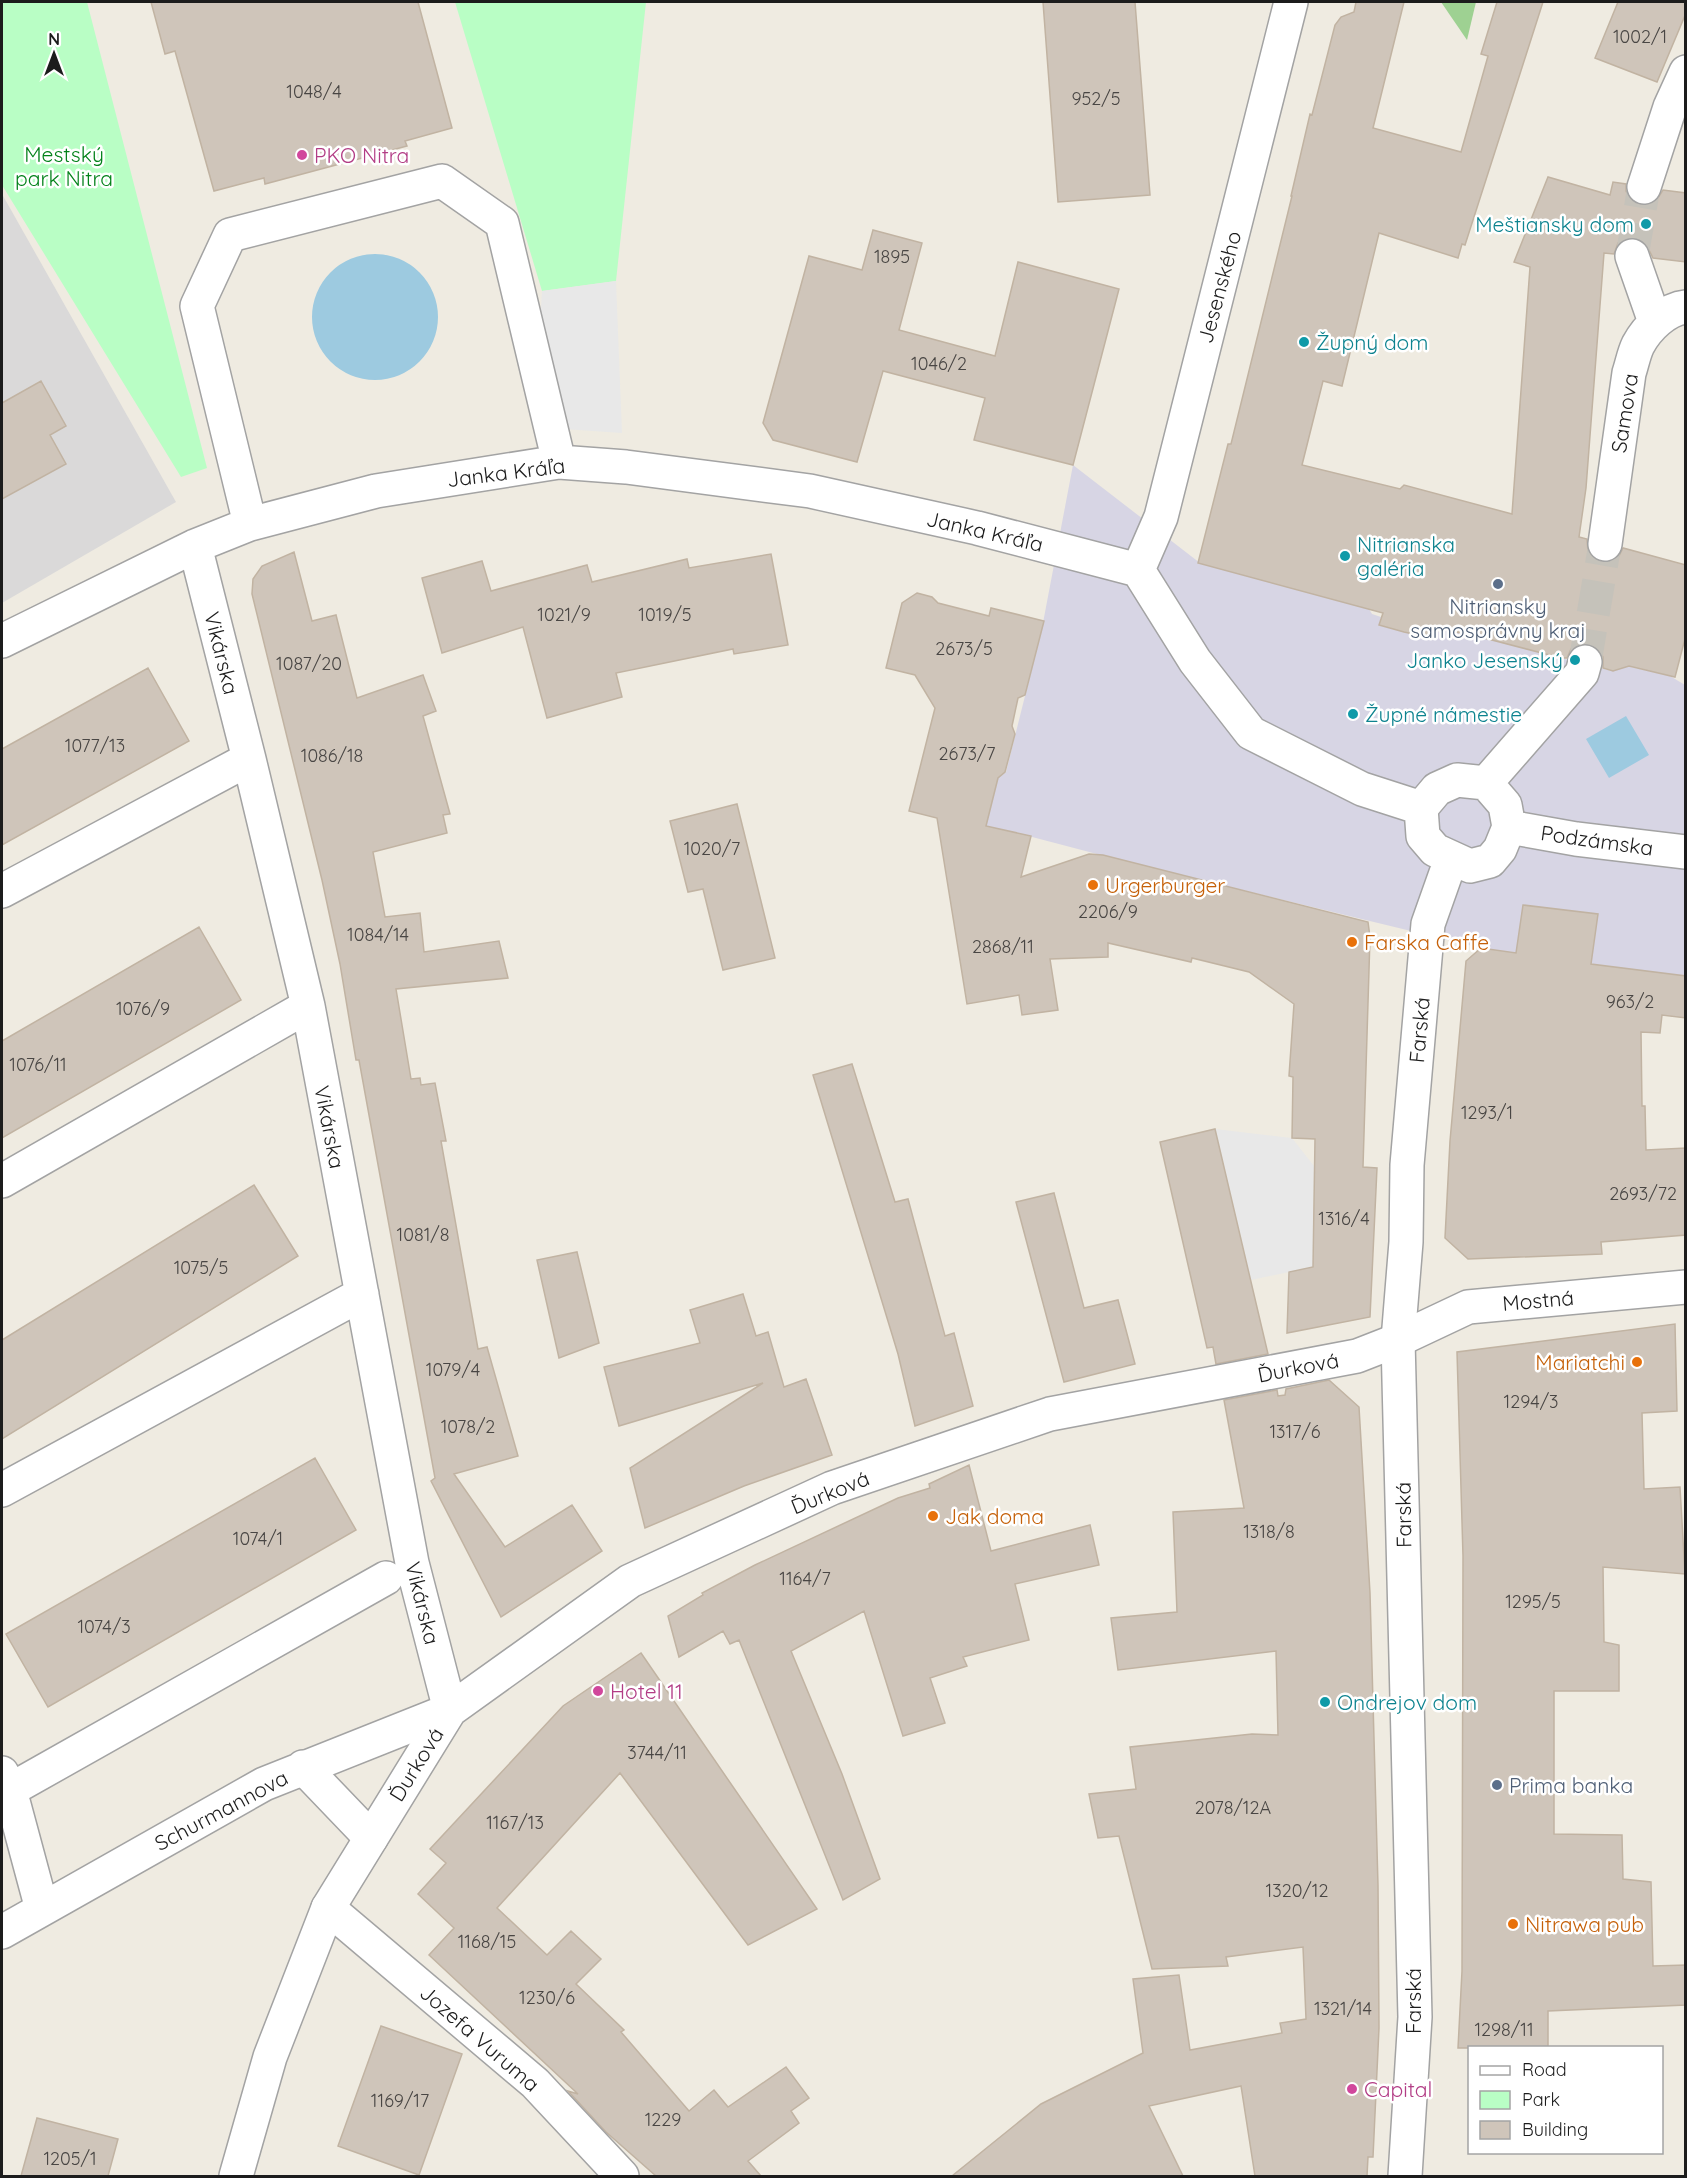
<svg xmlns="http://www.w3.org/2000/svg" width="1687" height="2178" viewBox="0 0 1687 2178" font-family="Quicksand,sans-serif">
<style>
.residential{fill:#dad9d9}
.forest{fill:#9ed192}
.park{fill:#b9fec5}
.parking{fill:#e8e8e8}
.plaza{fill:#d7d5e4}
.water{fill:#9dcae0}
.building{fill:#cfc5ba;stroke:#c1b3a2;stroke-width:1.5}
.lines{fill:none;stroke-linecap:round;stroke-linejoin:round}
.minor-tunnel{stroke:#c5c2ba;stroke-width:33;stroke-dasharray:33 16;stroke-linecap:butt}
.minor-casing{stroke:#a3a3a3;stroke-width:36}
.tertiary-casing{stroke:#a3a3a3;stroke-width:36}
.minor{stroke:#fff;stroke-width:33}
.tertiary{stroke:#fff;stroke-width:33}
.hotel-dot{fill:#d1479c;stroke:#fff;stroke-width:2}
.culture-dot{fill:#0f9aa8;stroke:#fff;stroke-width:2}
.service-dot{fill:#5c6f8a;stroke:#fff;stroke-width:2}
.food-dot{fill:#e8710a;stroke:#fff;stroke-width:2}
.labels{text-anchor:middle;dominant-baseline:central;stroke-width:5;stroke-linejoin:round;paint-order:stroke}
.number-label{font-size:18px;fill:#494644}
.park-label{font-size:21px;fill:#03821a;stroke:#fff}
.hotel-label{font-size:21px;fill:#b23c85;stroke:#fff;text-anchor:start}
.culture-label{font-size:21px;fill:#0d838f;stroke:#fff;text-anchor:start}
.street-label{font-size:21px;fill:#1c1c1c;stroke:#fff}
.service-label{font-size:21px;fill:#4e5e75;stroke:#fff}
.food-label{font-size:21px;fill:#c56008;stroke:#fff;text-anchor:start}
</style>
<rect width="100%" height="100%" fill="#efebe1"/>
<!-- residential -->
<path class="residential" d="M 2,194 L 176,502 L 2,603 Z"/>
<!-- forest -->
<path class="forest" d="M 1441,2 L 1476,2 L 1467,40 Z"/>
<!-- park -->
<path class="park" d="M 2,2 L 87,2 L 207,468 L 181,477 L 2,185 Z
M 455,2 L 646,2 L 616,281 L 542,291 Z"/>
<!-- parking -->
<path class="parking" d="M 616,281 L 622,433 L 534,427 L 542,291 Z
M 1215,1129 L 1292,1138 L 1314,1166 L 1313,1267 L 1251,1280 Z"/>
<!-- plaza -->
<path class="plaza" d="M 1073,465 L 1200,563 L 1369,609 L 1372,614 L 1381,617 L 1379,625 L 1405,632 L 1427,637 L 1429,629 L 1439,632 L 1443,629 L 1464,634 L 1465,633 L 1612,671 L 1618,664 L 1670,676 L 1685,685 L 1685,977 L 1481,948 L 1135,864 L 1006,830 L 985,830 L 998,778 L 1006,772 L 1042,628 Z"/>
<!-- water -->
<path class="water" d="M312 317a63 63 0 1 1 126 0a63 63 0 1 1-126 0Z
M 1626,716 L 1649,755 L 1609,778 L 1586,739 Z"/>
<!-- building -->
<path class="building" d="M 151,2 L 418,2 L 452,128 L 405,141 L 407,146 L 265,184 L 264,178 L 214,191 L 175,51 L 165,54 Z
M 1043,2 L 1135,2 L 1150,195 L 1058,202 Z
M 1356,2 L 1404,2 L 1373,128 L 1461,152 L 1488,56 L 1481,54 L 1497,2 L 1543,2 L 1465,245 L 1462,244 L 1458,258 L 1379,233 L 1342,386 L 1323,381 L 1302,465 L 1400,489 L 1404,485 L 1512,514 L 1530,267 L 1514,262 L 1548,177 L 1610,195 L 1613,182 L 1626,184 L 1626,191 L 1630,199 L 1639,205 L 1648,205 L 1656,201 L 1663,190 L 1686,193 L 1686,262 L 1653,258 L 1645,242 L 1635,238 L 1626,238 L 1618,243 L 1614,254 L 1604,253 L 1586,488 L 1579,537 L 1587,539 L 1588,552 L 1594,559 L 1602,562 L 1613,561 L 1619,556 L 1623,548 L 1686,565 L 1686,635 L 1675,677 L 1629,666 L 1613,671 L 1603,668 L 1603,657 L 1598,648 L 1589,644 L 1580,644 L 1571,649 L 1567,658 L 1561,658 L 1465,633 L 1465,634 L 1430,626 L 1427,637 L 1404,632 L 1379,625 L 1383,613 L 1198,563 L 1228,444 L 1231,444 L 1292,196 L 1291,196 L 1310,114 L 1312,115 L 1335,25 L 1341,17 L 1354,12 Z
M 1618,2 L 1686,2 L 1686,13 L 1657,82 L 1595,58 Z
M 873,230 L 922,243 L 899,330 L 995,356 L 1018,262 L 1119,289 L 1073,465 L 974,440 L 985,398 L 883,371 L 857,462 L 773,440 L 763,423 L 809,256 L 862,270 Z
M 41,381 L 66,426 L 50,435 L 66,464 L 2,499 L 2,403 Z
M 294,552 L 312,621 L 336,615 L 357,698 L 423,675 L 436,711 L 423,716 L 450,814 L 443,815 L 447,833 L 373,852 L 385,917 L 420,913 L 424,952 L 499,941 L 508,978 L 396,989 L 411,1079 L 420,1078 L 421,1085 L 435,1083 L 446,1141 L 441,1141 L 478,1349 L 487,1347 L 518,1456 L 454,1474 L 505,1547 L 572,1505 L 602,1551 L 501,1617 L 431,1481 L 435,1478 L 359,1060 L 356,1060 L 340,964 L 322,880 L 252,594 L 253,579 L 262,566 Z
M 771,554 L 788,645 L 734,654 L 733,649 L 616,673 L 622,697 L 547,718 L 523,627 L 442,653 L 422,578 L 482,561 L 491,591 L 587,565 L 592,582 L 687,559 L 689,568 Z
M 917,593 L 932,597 L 938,603 L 989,616 L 991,608 L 1044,621 L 1025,695 L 1018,698 L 1012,726 L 1015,734 L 1005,772 L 998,778 L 986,826 L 1031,836 L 1021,877 L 1089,854 L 1103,855 L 1368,922 L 1370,937 L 1363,1167 L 1377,1168 L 1370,1317 L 1287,1333 L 1289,1272 L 1313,1267 L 1315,1139 L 1292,1138 L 1293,1077 L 1289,1076 L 1294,1004 L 1249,972 L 1192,958 L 1191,962 L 1108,943 L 1108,957 L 1050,959 L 1058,1010 L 1022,1015 L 1019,995 L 967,1004 L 937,818 L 909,811 L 935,708 L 915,675 L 886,668 L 902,603 Z
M 148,668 L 189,741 L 2,845 L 2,749 Z
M 737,804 L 775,958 L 723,970 L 703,889 L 688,892 L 670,821 Z
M 1523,905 L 1598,914 L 1591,964 L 1686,976 L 1686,1018 L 1662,1015 L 1660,1033 L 1641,1032 L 1642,1106 L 1645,1106 L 1646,1150 L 1686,1148 L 1686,1235 L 1601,1242 L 1602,1254 L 1468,1259 L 1445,1238 L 1450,1141 L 1466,961 L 1481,948 L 1516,953 Z
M 199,927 L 241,1000 L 2,1138 L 2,1041 Z
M 852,1064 L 895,1202 L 908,1199 L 945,1336 L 954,1333 L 973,1406 L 915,1426 L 898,1354 L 813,1075 Z
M 1215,1129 L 1268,1354 L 1216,1364 L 1213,1347 L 1207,1348 L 1160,1142 Z
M 254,1185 L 298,1256 L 2,1439 L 2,1340 Z
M 1054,1193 L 1084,1308 L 1118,1300 L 1135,1364 L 1064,1382 L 1016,1202 Z
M 577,1252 L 599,1343 L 559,1358 L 537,1260 Z
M 743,1294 L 756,1336 L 768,1332 L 784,1387 L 806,1379 L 832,1455 L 744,1486 L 645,1528 L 630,1468 L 763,1383 L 619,1426 L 604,1367 L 700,1343 L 690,1310 Z
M 1675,1324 L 1677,1411 L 1642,1413 L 1644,1489 L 1680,1487 L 1685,1574 L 1603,1567 L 1604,1642 L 1619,1645 L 1619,1691 L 1554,1691 L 1554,1834 L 1622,1835 L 1623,1879 L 1651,1882 L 1653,1966 L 1686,1965 L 1686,2005 L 1548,2011 L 1548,2048 L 1458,2048 L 1462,1971 L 1463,1556 L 1457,1352 Z
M 1329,1380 L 1359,1407 L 1370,1593 L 1378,1885 L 1379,2028 L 1373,2157 L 1368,2157 L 1367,2176 L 1255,2176 L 1241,2086 L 1149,2106 L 1183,2176 L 952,2176 L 1041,2104 L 1143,2053 L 1133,1979 L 1179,1975 L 1190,2050 L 1282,2033 L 1280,2023 L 1306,2019 L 1303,1947 L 1226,1957 L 1228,1966 L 1152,1969 L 1119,1836 L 1098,1838 L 1089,1794 L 1136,1789 L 1130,1747 L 1252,1734 L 1278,1735 L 1276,1651 L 1118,1670 L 1111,1618 L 1177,1612 L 1173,1512 L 1244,1508 L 1224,1400 L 1277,1390 L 1278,1396 L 1285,1395 L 1286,1389 Z
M 315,1458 L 356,1530 L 48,1707 L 6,1634 Z
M 969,1465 L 991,1551 L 1090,1525 L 1099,1565 L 1015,1584 L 1029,1640 L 963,1657 L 967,1666 L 930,1678 L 945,1723 L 903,1736 L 864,1611 L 791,1651 L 842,1774 L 880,1879 L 843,1900 L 739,1640 L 730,1644 L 723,1631 L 679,1657 L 668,1616 L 703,1595 L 702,1593 L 755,1565 L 898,1498 L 930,1488 L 929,1484 Z
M 641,1653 L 817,1909 L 748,1945 L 620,1773 L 497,1908 L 547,1955 L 571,1931 L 601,1959 L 576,1984 L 624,2030 L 621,2032 L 689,2111 L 714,2090 L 728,2107 L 786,2067 L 809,2098 L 791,2111 L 799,2123 L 748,2161 L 761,2176 L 656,2176 L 606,2132 L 568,2091 L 578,2094 L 429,1955 L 454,1928 L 418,1894 L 446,1863 L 430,1849 L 563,1706 Z
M 381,2026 L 462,2054 L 419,2175 L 338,2146 Z
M 37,2118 L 118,2139 L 108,2176 L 21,2176 Z"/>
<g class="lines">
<!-- minor-tunnel -->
<path class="minor-tunnel" d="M 1632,256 L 1644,187
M 1585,662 L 1605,544"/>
<defs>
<path id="minor" d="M 1644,187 L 1670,107 L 1686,72
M 1632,256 L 1655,322
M 250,524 L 197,306 L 230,235 L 442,181 L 502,223 L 559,462
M 1605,544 L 1629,373 C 1632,364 1634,353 1638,345 C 1647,328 1666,309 1686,307
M 1138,570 L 1161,517 L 1291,2
M 1138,570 L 1195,661 L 1251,733 L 1362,789 L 1421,808
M 2,641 L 195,546 L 250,524 L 376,491 L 559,462 L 626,467 L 810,491 L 977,528 L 1138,570
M 1457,780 L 1486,783 L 1505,805 L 1509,827 L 1500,849 L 1490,861 L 1470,866 L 1435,850 L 1423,836 L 1421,808 L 1437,789 Z
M 1486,783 L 1582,673 L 1585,662
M 1509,827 L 1576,839 L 1686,852
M 2,891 L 249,759
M 2,1181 L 308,1006
M 2,1490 L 362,1294
M 303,1767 L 371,1838
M 2,1773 L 10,1790 L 42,1909
M 10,1790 L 386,1578
M 328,1908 L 535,2083 L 622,2176
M 2,1932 L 264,1784 L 450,1710 L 412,1563 L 308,1006 L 249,759 L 195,546
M 1405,2176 L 1415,2017 L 1398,1340 L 1406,1242 L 1407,1165 L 1428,924 L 1451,859"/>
<path id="tertiary" d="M 236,2176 L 270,2057 L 328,1908 L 450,1710 L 630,1581 L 832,1488 L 1050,1414 L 1357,1356 L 1398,1340 L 1468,1307 L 1686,1287"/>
</defs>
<!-- minor casing -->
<use href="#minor" class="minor-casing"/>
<!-- tertiary casing -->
<use href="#tertiary" class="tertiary-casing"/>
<!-- minor -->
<use href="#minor" class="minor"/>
<!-- tertiary -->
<use href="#tertiary" class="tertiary"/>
</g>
<!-- markers -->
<g class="hotel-dot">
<circle cx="302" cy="155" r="6"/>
<circle cx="598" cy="1691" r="6"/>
<circle cx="1352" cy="2089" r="6"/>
</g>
<g class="culture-dot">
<circle cx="1646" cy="224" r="6"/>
<circle cx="1304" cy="342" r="6"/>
<circle cx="1345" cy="556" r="6"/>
<circle cx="1575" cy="660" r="6"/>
<circle cx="1353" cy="714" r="6"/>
<circle cx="1325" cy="1702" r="6"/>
</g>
<g class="service-dot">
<circle cx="1498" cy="584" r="6"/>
<circle cx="1497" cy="1785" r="6"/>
</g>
<g class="food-dot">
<circle cx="1093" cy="885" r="6"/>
<circle cx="1352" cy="942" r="6"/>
<circle cx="1637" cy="1362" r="6"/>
<circle cx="933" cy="1516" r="6"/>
<circle cx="1513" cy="1924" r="6"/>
</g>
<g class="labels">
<!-- number labels -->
<g class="number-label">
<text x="1640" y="36">1002/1</text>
<text x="314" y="91">1048/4</text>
<text x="1096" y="98">952/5</text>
<text x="892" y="256">1895</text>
<text x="939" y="363">1046/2</text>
<text x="564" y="614">1021/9</text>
<text x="665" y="614">1019/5</text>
<text x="964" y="648">2673/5</text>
<text x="309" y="663">1087/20</text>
<text x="95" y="745">1077/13</text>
<text x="967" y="753">2673/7</text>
<text x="332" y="755">1086/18</text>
<text x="712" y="848">1020/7</text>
<text x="1108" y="911">2206/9</text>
<text x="378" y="934">1084/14</text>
<text x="1003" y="946">2868/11</text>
<text x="1630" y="1001">963/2</text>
<text x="143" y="1008">1076/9</text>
<text x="38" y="1064">1076/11</text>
<text x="1487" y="1112">1293/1</text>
<text x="1643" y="1193">2693/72</text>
<text x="1344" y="1218">1316/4</text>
<text x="423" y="1234">1081/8</text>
<text x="201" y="1267">1075/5</text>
<text x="453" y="1369">1079/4</text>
<text x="1531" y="1401">1294/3</text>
<text x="468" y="1426">1078/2</text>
<text x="1295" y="1431">1317/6</text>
<text x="1269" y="1531">1318/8</text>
<text x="258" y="1538">1074/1</text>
<text x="805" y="1578">1164/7</text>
<text x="1533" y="1601">1295/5</text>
<text x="104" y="1626">1074/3</text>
<text x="657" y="1752">3744/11</text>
<text x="1233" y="1807">2078/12A</text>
<text x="515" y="1822">1167/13</text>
<text x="1297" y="1890">1320/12</text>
<text x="487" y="1941">1168/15</text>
<text x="547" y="1997">1230/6</text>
<text x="1343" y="2008">1321/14</text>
<text x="1504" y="2029">1298/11</text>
<text x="400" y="2100">1169/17</text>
<text x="663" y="2119">1229</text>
<text x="70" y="2158">1205/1</text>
</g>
<!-- park labels -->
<g class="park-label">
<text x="64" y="154">Mestský<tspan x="64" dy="24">park Nitra</tspan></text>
</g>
<!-- hotel labels -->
<g class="hotel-label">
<text x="314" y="155">PKO Nitra</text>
<text x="610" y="1691">Hotel 11</text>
<text x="1364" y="2089">Capital</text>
</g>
<!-- culture labels -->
<g class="culture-label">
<text x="1634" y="224" text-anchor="end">Meštiansky dom</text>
<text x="1316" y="342">Župný dom</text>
<text x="1357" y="544">Nitrianska<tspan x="1357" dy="24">galéria</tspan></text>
<text x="1563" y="660" text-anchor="end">Janko Jesenský</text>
<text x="1365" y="714">Župné námestie</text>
<text x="1337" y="1702">Ondrejov dom</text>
</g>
<!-- street labels -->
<g class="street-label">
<text transform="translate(1219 287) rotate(-75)">Jesenského</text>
<text transform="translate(1624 413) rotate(-81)">Samova</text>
<text transform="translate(506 472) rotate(-7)">Janka Kráľa</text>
<text transform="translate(985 531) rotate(13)">Janka Kráľa</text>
<text transform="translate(222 653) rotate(76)">Vikárska</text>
<text transform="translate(1597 840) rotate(8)">Podzámska</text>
<text transform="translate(1419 1030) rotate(-85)">Farská</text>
<text transform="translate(330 1127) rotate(79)">Vikárska</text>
<text transform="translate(1538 1300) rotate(-5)">Mostná</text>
<text transform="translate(1298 1367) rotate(-11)">Ďurková</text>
<text transform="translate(830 1492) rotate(-22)">Ďurková</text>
<text transform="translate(1403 1515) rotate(-91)">Farská</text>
<text transform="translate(423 1603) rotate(76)">Vikárska</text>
<text transform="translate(416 1764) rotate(-58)">Ďurková</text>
<text transform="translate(221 1810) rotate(-28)">Schurmannova</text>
<text transform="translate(1413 2001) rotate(-90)">Farská</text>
<text transform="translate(480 2038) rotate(41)">Jozefa Vuruma</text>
</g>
<!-- service labels -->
<g class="service-label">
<text x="1498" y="606">Nitriansky<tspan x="1498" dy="24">samosprávny kraj</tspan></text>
<text x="1509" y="1785" text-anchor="start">Prima banka</text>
</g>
<!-- food labels -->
<g class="food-label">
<text x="1105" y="885">Urgerburger</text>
<text x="1364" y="942">Farska Caffe</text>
<text x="1625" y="1362" text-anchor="end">Mariatchi</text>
<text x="945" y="1516">Jak doma</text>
<text x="1525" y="1924">Nitrawa pub</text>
</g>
</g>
<!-- border -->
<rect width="1687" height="2178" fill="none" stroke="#1c1c1c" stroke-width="6"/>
<!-- legend -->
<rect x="1468" y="2046" width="195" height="108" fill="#ffffff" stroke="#a4a4a4" stroke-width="1.5"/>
<rect x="1480" y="2066" width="30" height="9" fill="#ffffff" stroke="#a4a4a4" stroke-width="1.5"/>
<text x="1522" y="2076" font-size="18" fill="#1c1c1c">Road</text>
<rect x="1480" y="2091" width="30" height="18" fill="#b9fec5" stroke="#a4a4a4" stroke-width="1.5"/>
<text x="1522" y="2106" font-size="18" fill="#1c1c1c">Park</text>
<rect x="1480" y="2121" width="30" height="18" fill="#cfc5ba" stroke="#a4a4a4" stroke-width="1.5"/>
<text x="1522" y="2136" font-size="18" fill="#1c1c1c">Building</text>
<!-- north arrow -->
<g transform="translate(54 54)" stroke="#ffffff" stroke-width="4.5" paint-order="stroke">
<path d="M0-4.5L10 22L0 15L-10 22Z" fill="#1c1c1c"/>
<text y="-9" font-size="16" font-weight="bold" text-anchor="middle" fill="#1c1c1c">N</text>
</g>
</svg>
